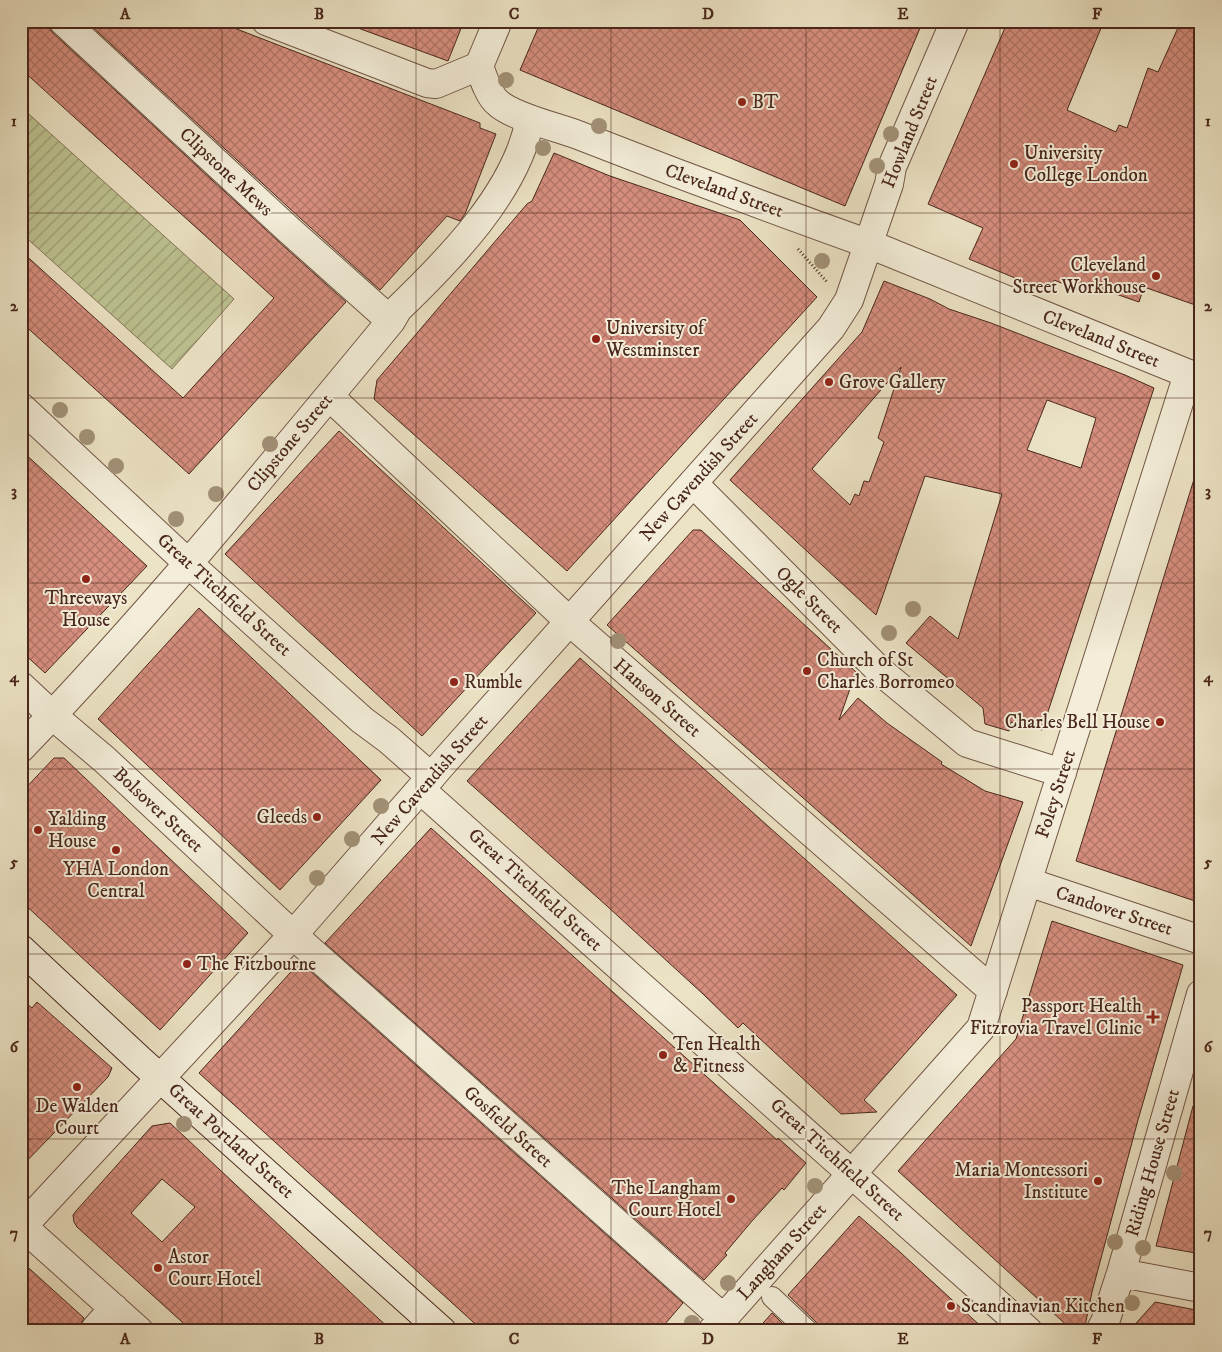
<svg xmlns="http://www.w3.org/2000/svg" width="1222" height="1352" viewBox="0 0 1222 1352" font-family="'IM FELL DW Pica',serif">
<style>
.garden{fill:url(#garden-furrows);stroke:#837456}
.building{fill:url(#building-cross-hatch);stroke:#49271b;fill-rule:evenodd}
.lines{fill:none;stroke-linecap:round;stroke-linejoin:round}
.pedestrian-casing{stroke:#725646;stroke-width:22}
.minor-casing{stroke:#725646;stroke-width:30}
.tertiary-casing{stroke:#725646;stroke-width:30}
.secondary-casing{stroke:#49271b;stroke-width:30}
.path{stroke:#49271b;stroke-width:3;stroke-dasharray:1 2.5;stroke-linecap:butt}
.pedestrian{stroke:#f3edd9;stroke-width:20}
.minor{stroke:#f3edd9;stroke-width:28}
.tertiary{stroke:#f3edd9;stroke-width:28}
.secondary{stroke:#f3edd9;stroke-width:28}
.tree{fill:#a29177}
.grid{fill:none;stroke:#49271b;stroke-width:1;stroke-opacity:0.55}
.poi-dot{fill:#8f2418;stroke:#f3edd9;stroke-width:2}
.labels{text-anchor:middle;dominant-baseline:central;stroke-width:4;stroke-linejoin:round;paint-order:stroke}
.poi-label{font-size:19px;fill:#49271b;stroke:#f3edd9;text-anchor:start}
.street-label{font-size:19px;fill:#49271b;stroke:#f3edd9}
.neatline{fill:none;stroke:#49271b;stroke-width:2}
.grid-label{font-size:16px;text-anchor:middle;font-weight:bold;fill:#49271b}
</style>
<defs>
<pattern id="garden-furrows" width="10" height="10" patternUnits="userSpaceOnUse" patternTransform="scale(1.25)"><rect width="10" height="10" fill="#bdc291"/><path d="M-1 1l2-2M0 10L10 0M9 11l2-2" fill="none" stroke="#9c9e76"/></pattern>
<pattern id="building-cross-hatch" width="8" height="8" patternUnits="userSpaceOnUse" patternTransform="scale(1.25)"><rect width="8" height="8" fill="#d68e7e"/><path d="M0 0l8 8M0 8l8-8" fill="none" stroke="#b07466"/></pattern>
</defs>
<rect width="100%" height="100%" fill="#ece3c5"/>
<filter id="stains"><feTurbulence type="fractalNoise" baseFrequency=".004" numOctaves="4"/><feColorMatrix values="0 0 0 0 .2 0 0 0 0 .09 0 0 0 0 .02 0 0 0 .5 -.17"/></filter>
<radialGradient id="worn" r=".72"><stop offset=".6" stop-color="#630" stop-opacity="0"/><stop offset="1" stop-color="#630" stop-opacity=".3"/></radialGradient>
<!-- garden -->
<path class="garden" d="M 21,107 L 234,299 L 172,369 L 21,233 Z"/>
<!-- building -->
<path class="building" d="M 21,21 L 48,21 L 48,26 L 52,32 L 278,241 L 346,302 L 189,474 L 21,322 L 21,251 L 183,398 L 274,298 L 21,69 Z
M 86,21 L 216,21 L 480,123 L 480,128 L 496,134 L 465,214 L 460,221 L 447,216 L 380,290 L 300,218 Z
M 348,21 L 464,21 L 448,61 L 347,24 Z
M 541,21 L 923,21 L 845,206 L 520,70 Z
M 1008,21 L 1104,21 L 1067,110 L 1116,132 L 1119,125 L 1127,128 L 1148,68 L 1158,72 L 1181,21 L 1201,21 L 1201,307 L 1144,287 L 1139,302 L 1081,282 L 1078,290 L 1054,280 L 1049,292 L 969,259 L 983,228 L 928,204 Z
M 554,153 L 610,176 L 740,220 L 817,297 L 567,571 L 374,399 L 377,380 L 527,204 L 532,201 Z
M 884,281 L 930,299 L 949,309 L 991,323 L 1125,375 L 1154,388 L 1042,730 L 1011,722 L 1009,731 L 985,724 L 983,708 L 906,643 L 930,616 L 958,639 L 1002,494 L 925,476 L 876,615 L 730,480 L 862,332 ZM 901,367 L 878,438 L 884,442 L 869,482 L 864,481 L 859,496 L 855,494 L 850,505 L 812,469 ZM 1047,400 L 1096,418 L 1081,468 L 1027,450 Z
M 339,431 L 536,613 L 422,736 L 225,554 Z
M 21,450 L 147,566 L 45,673 L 21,651 Z
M 1195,476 L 1201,477 L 1201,881 L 1195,901 L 1076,861 Z
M 693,530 L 701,530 L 856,672 L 839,720 L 858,698 L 887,723 L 942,762 L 941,764 L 985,791 L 1023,802 L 971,946 L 607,625 Z
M 199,608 L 381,780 L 280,890 L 98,719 Z
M 580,658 L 957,995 L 864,1100 L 877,1112 L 841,1114 L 743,1023 L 738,1028 L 703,994 L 607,906 L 467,781 Z
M 54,758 L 64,758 L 248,933 L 160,1030 L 21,901 L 21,793 Z
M 431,828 L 777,1140 L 778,1138 L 806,1163 L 784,1190 L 782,1188 L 752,1221 L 725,1253 L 727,1255 L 704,1280 L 325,943 Z
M 1052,921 L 1183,965 L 1138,1120 L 1092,1292 L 1084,1331 L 1073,1331 L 898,1171 L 1016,1039 Z
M 300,962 L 683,1303 L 659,1331 L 483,1331 L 199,1073 Z
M 21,999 L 32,1008 L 37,1002 L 112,1068 L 108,1077 L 21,1167 Z
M 1193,1106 L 1201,1107 L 1201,1254 L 1156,1246 Z
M 170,1123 L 365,1306 L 392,1331 L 192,1331 L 77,1227 L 74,1222 L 73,1215 L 76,1211 L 152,1126 ZM 162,1179 L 195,1207 L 162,1242 L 131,1213 Z
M 859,1216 L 901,1253 L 986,1331 L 820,1331 L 816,1322 L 788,1295 Z
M 21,1261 L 84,1318 L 81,1324 L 81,1331 L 21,1331 Z
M 1155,1302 L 1201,1311 L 1201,1331 L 1129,1331 Z
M 772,1313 L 790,1331 L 756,1331 Z"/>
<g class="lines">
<defs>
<path id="pedestrian" d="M 772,1297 L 808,1331"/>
<path id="minor" d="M 63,21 L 289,230 L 391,321
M 266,21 L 427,83 L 436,84 L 479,66
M 479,66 C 483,77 489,96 498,103 C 513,117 557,127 578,135 C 675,173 771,209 869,244
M 479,66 L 498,21
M 329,396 L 569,621 L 993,991
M 21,407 L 189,564 L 362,720 L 389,740 L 431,777
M 693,483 L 880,671 L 967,743 L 1062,773
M 21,686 L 53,716 L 105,760 L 293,935 L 723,1318
M 21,748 C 152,612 271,466 391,321 L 398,309 C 449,260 517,191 530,119
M 421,790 L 1028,1331
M 1028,882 L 1201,940
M 21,1225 L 139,1331
M 1121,1273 L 1201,1288
M 96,1328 L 114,1308
M 712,1331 L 981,1028 L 1188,374
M 1100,1331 L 1105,1322 L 1121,1273 L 1201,994"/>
<path id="tertiary" d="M 869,244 L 1201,379
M 21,1228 L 293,935 L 444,762 L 831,328 L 849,300 L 889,184 L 892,167 L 955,21"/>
<path id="secondary" d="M 21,949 L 140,1060 L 442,1331"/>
</defs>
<!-- pedestrian casing -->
<use href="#pedestrian" class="pedestrian-casing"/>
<!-- minor casing -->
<use href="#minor" class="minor-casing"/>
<!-- tertiary casing -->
<use href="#tertiary" class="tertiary-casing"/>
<!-- secondary casing -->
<use href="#secondary" class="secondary-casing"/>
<!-- path -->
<path class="path" d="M 798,249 L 827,282"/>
<!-- pedestrian -->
<use href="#pedestrian" class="pedestrian"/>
<!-- minor -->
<use href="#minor" class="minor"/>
<!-- tertiary -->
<use href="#tertiary" class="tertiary"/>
<!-- secondary -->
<use href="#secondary" class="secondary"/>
</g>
<!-- trees -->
<g class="tree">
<circle cx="506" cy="80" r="8"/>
<circle cx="599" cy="126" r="8"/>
<circle cx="891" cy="134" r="8"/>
<circle cx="543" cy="148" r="8"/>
<circle cx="877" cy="166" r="8"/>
<circle cx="822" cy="261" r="8"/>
<circle cx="60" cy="410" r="8"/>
<circle cx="87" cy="437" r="8"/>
<circle cx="270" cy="444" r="8"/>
<circle cx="116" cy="466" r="8"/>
<circle cx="216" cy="494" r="8"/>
<circle cx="176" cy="519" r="8"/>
<circle cx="913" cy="609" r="8"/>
<circle cx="889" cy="633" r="8"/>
<circle cx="618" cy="641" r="8"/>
<circle cx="381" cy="806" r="8"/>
<circle cx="352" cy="839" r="8"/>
<circle cx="317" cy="878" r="8"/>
<circle cx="184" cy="1124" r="8"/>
<circle cx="1174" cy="1173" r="8"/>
<circle cx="815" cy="1186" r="8"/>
<circle cx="1115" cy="1242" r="8"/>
<circle cx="1143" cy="1248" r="8"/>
<circle cx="728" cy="1283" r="8"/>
<circle cx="1132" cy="1303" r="8"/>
<circle cx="692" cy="1323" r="8"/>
</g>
<!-- grid -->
<path class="grid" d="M 222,21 L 222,1331M 416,21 L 416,1331M 611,21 L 611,1331M 806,21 L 806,1331M 1000,21 L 1000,1331M 21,213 L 1201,213M 21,398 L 1201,398M 21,583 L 1201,583M 21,769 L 1201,769M 21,954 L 1201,954M 21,1139 L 1201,1139"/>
<!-- markers -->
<g class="poi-dot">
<circle cx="742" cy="102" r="5"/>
<circle cx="1014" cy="164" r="5"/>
<circle cx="1156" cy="276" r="5"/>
<circle cx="596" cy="339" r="5"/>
<circle cx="829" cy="382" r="5"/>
<circle cx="86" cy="579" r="5"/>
<circle cx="807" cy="671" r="5"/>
<circle cx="454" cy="682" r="5"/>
<circle cx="1160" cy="722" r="5"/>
<circle cx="317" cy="817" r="5"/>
<circle cx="38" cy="830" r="5"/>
<circle cx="116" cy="850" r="5"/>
<circle cx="187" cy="964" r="5"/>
<path d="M1150.5 1009.5h5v5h5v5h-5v5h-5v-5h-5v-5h5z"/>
<circle cx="663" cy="1055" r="5"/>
<circle cx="77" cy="1087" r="5"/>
<circle cx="1098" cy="1181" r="5"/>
<circle cx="731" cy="1199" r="5"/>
<circle cx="158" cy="1268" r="5"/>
<circle cx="951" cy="1306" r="5"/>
</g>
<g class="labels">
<!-- poi labels -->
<g class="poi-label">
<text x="752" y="102">BT</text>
<text x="1024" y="153">University<tspan x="1024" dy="22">College London</tspan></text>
<text x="1146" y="265" text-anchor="end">Cleveland<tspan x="1146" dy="22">Street Workhouse</tspan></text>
<text x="606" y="328">University of<tspan x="606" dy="22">Westminster</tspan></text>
<text x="839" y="382">Grove Gallery</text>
<text x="86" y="598" text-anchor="middle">Threeways<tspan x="86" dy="22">House</tspan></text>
<text x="817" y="660">Church of St<tspan x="817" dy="22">Charles Borromeo</tspan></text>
<text x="464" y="682">Rumble</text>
<text x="1150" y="722" text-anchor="end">Charles Bell House</text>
<text x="307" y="817" text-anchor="end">Gleeds</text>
<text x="48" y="819">Yalding<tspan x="48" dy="22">House</tspan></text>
<text x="116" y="869" text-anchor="middle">YHA London<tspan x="116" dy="22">Central</tspan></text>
<text x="197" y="964">The Fitzbourne</text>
<text x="1142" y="1006" text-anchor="end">Passport Health<tspan x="1142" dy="22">Fitzrovia Travel Clinic</tspan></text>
<text x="673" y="1044">Ten Health<tspan x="673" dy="22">&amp; Fitness</tspan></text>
<text x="77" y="1106" text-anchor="middle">De Walden<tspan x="77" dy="22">Court</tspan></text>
<text x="1088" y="1170" text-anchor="end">Maria Montessori<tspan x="1088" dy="22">Institute</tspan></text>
<text x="721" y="1188" text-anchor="end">The Langham<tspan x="721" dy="22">Court Hotel</tspan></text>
<text x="168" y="1257">Astor<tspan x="168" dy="22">Court Hotel</tspan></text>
<text x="961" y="1306">Scandinavian Kitchen</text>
</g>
<!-- street labels -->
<g class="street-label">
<text transform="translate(910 132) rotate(-68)">Howland Street</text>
<text transform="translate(226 172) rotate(43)">Clipstone Mews</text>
<text transform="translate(724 191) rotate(20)">Cleveland Street</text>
<text transform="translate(1101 339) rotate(22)">Cleveland Street</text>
<text transform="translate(290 443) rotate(-50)">Clipstone Street</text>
<text transform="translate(699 477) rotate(-48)">New Cavendish Street</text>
<text transform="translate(224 595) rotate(42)">Great Titchfield Street</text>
<text transform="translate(809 600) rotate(45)">Ogle Street</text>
<text transform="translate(657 698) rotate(41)">Hanson Street</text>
<text transform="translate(430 780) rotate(-49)">New Cavendish Street</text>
<text transform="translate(1056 794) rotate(-72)">Foley Street</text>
<text transform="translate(158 810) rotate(43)">Bolsover Street</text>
<text transform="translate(535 890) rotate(42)">Great Titchfield Street</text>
<text transform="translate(1114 911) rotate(18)">Candover Street</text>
<text transform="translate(508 1127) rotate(42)">Gosfield Street</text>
<text transform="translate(231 1141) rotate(42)">Great Portland Street</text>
<text transform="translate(837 1160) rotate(42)">Great Titchfield Street</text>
<text transform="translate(1153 1163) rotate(-74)">Riding House Street</text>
<text transform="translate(782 1252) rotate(-48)">Langham Street</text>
</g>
</g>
<!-- margin -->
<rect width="1222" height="1352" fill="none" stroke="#ece3c5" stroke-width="55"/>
<rect x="28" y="28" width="1166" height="1296" class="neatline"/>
<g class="grid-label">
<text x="125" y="19">A</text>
<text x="319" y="19">B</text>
<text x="514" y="19">C</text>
<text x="708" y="19">D</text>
<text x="903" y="19">E</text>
<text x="1097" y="19">F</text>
<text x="14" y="126">1</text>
<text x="1208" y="126">1</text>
<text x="14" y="311">2</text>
<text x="1208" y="311">2</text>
<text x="14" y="496">3</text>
<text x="1208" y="496">3</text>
<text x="14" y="682">4</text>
<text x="1208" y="682">4</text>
<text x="14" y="867">5</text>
<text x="1208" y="867">5</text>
<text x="14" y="1052">6</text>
<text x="1208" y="1052">6</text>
<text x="14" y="1238">7</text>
<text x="1208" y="1238">7</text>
<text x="125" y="1344">A</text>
<text x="319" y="1344">B</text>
<text x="514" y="1344">C</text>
<text x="708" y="1344">D</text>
<text x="903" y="1344">E</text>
<text x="1097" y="1344">F</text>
</g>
<rect width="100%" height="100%" filter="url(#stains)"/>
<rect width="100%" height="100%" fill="url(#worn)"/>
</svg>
